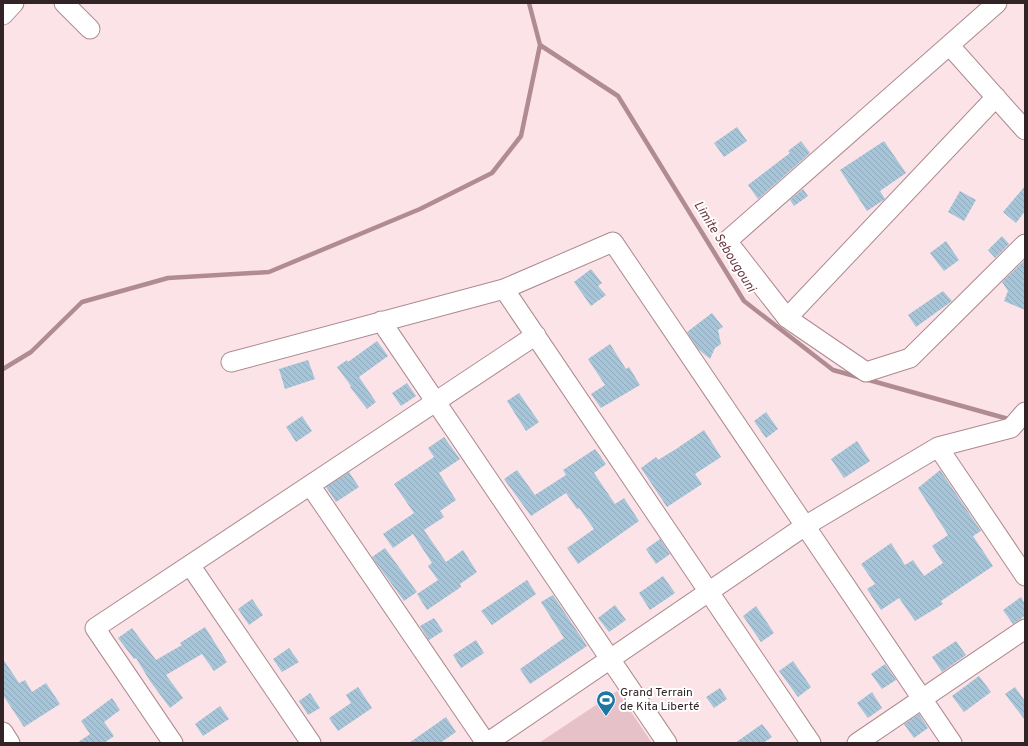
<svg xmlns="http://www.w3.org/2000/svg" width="1028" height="746" viewBox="0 0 1028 746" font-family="Overpass,sans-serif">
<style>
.grass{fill:#e7c1c8}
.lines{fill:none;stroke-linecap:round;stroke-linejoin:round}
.stream{stroke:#b18b92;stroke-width:4.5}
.building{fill:url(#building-back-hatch)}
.minor-casing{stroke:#ad8a90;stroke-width:21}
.minor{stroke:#fff;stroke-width:19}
.labels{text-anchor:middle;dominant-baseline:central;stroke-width:4;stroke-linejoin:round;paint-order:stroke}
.poi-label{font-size:12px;fill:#312326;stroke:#fff;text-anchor:start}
.water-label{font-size:13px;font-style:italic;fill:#6c3743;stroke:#fff}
</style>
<defs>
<pattern id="building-back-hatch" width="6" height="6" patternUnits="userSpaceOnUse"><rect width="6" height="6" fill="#a6c5d9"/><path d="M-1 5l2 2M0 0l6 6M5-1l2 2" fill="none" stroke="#8fa9ba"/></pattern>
</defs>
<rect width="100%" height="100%" fill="#fbe3e7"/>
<!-- grass -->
<path class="grass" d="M 617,691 L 652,743 L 539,743 Z"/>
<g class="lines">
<!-- stream -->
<path class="stream" d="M 529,3 L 540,45 L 618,96 L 744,301 L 833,370 L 1012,420
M 3,369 L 31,352 L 82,302 L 168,278 L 269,272 L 420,209 L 492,173 L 521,136 L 540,45"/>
</g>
<!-- building -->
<path class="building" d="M 737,127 L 747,141 L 724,157 L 714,143 Z
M 801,141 L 810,153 L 758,199 L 748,185 L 790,153 L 788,151 Z
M 884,141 L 906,173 L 880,191 L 885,199 L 867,211 L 840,170 Z
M 1025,186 L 1025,211 L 1016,223 L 1003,212 Z
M 803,189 L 808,196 L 794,206 L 790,200 Z
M 960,191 L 976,200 L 964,221 L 948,212 Z
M 1002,236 L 1009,244 L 995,258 L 988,250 Z
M 946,241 L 959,260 L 944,271 L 930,253 Z
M 1025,260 L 1025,310 L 1004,301 L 1008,291 L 1002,282 Z
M 591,269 L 602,283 L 598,286 L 606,295 L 591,306 L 574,282 Z
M 943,291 L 952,301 L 916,327 L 908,315 Z
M 712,313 L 723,327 L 718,330 L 721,344 L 715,348 L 710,359 L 698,349 L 687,332 Z
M 377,341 L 388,356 L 359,377 L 376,402 L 367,409 L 350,387 L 351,386 L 337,367 L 347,360 L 348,362 Z
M 610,344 L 626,369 L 629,367 L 640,385 L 601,408 L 591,394 L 605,385 L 588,359 Z
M 308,360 L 315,379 L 285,389 L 279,369 Z
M 407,383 L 416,396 L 401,406 L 392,393 Z
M 519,393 L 539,422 L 526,431 L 507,401 Z
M 766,412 L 778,429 L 766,438 L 754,421 Z
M 302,416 L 312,431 L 296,442 L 286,427 Z
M 704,430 L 721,457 L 695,474 L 702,484 L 667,507 L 641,468 L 656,457 L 658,460 L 676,449 Z
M 444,437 L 460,459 L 439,473 L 456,500 L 440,511 L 444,517 L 424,530 L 446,562 L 463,550 L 477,572 L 460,584 L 461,587 L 427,610 L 417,594 L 438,580 L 428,566 L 432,563 L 413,534 L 393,548 L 383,534 L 414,513 L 394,484 L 434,457 L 428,448 Z
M 857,441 L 870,461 L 844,478 L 831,459 Z
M 595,449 L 606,464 L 594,473 L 615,504 L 624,498 L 639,521 L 578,564 L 567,548 L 594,529 L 579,508 L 577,509 L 566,493 L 531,516 L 504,479 L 517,470 L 535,495 L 566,475 L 563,470 Z
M 940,470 L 981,531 L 973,536 L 993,566 L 941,601 L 943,604 L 915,621 L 899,598 L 881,610 L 867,589 L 875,584 L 861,564 L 891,543 L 905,565 L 913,560 L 924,576 L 943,563 L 932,546 L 948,535 L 918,488 Z
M 349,472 L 359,487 L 336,502 L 326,487 Z
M 660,539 L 670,554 L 656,564 L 646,549 Z
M 385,548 L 417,592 L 404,601 L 372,557 Z
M 663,576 L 675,593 L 650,610 L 639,593 Z
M 527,580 L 536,594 L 492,625 L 481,611 Z
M 553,595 L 587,646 L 530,684 L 520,669 L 564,638 L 541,602 Z
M 1021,597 L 1025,604 L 1025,616 L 1013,624 L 1003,610 Z
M 252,599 L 263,615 L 249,625 L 238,609 Z
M 615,605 L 626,620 L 609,632 L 598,618 Z
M 756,606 L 774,633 L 761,642 L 743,616 Z
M 434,618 L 443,631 L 429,640 L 420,626 Z
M 205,627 L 227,662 L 214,671 L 202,654 L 166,675 L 183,698 L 170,708 L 150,681 L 136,658 L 134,659 L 118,638 L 132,628 L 156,660 L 182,645 L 180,643 Z
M 476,640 L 484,653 L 461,668 L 453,655 Z
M 956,641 L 966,655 L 942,672 L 932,657 Z
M 289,648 L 299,662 L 282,672 L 273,659 Z
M 3,659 L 19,683 L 25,680 L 32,692 L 46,683 L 60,704 L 24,727 L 3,695 Z
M 793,661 L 811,687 L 798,697 L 779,671 Z
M 885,664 L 896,680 L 882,689 L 871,674 Z
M 979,676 L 991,692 L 964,712 L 952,696 Z
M 358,687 L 372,708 L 338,731 L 329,718 L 351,703 L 346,695 Z
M 1015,687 L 1025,701 L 1025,720 L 1005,694 Z
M 720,688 L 727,699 L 714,708 L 706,697 Z
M 872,692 L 882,708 L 868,718 L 857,703 Z
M 310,693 L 320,708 L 308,715 L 299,701 Z
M 112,698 L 120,710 L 104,722 L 114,736 L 104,743 L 77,743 L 90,734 L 81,721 Z
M 220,706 L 229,719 L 203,736 L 195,724 Z
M 919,714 L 928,728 L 914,738 L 904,724 Z
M 446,717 L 456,732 L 440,743 L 409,743 Z
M 762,724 L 772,737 L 763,743 L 735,743 Z"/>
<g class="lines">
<defs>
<path id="minor" d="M 64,3 L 90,29
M 997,3 L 727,241 L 787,318 L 866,372 L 910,358 L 1025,244
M 3,15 L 14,3
M 950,46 L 1025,130
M 504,289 L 811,743
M 787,318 L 996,97
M 381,321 L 667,743
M 231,362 L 504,289 L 613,242 L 952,743
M 938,447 L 1025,576
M 310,485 L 486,743
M 190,565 L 311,743
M 3,732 L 10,743
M 173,743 L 95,628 L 536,335
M 487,743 L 805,526 L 938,447 L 1011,428 L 1025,412
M 857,743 L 1025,629"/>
</defs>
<!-- minor casing -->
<use href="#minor" class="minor-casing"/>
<!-- minor -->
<use href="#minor" class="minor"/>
</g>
<!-- icons -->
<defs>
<symbol id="stadium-pin" viewBox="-11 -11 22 30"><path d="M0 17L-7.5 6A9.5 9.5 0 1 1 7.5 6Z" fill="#1e76a5" stroke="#fff"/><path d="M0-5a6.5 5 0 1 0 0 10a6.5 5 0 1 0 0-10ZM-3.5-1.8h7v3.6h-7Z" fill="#fff"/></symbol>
</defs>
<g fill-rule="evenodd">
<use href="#stadium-pin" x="595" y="689" width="22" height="30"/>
</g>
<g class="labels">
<!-- poi labels -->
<g class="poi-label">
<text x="620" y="693">Grand Terrain<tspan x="620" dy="14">de Kita Liberté</tspan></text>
</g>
<!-- water labels -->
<g class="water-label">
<text transform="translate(724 247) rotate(58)">Limite Sebougouni</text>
</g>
</g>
<!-- border -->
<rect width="1028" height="746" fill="none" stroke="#312326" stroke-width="8"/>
</svg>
